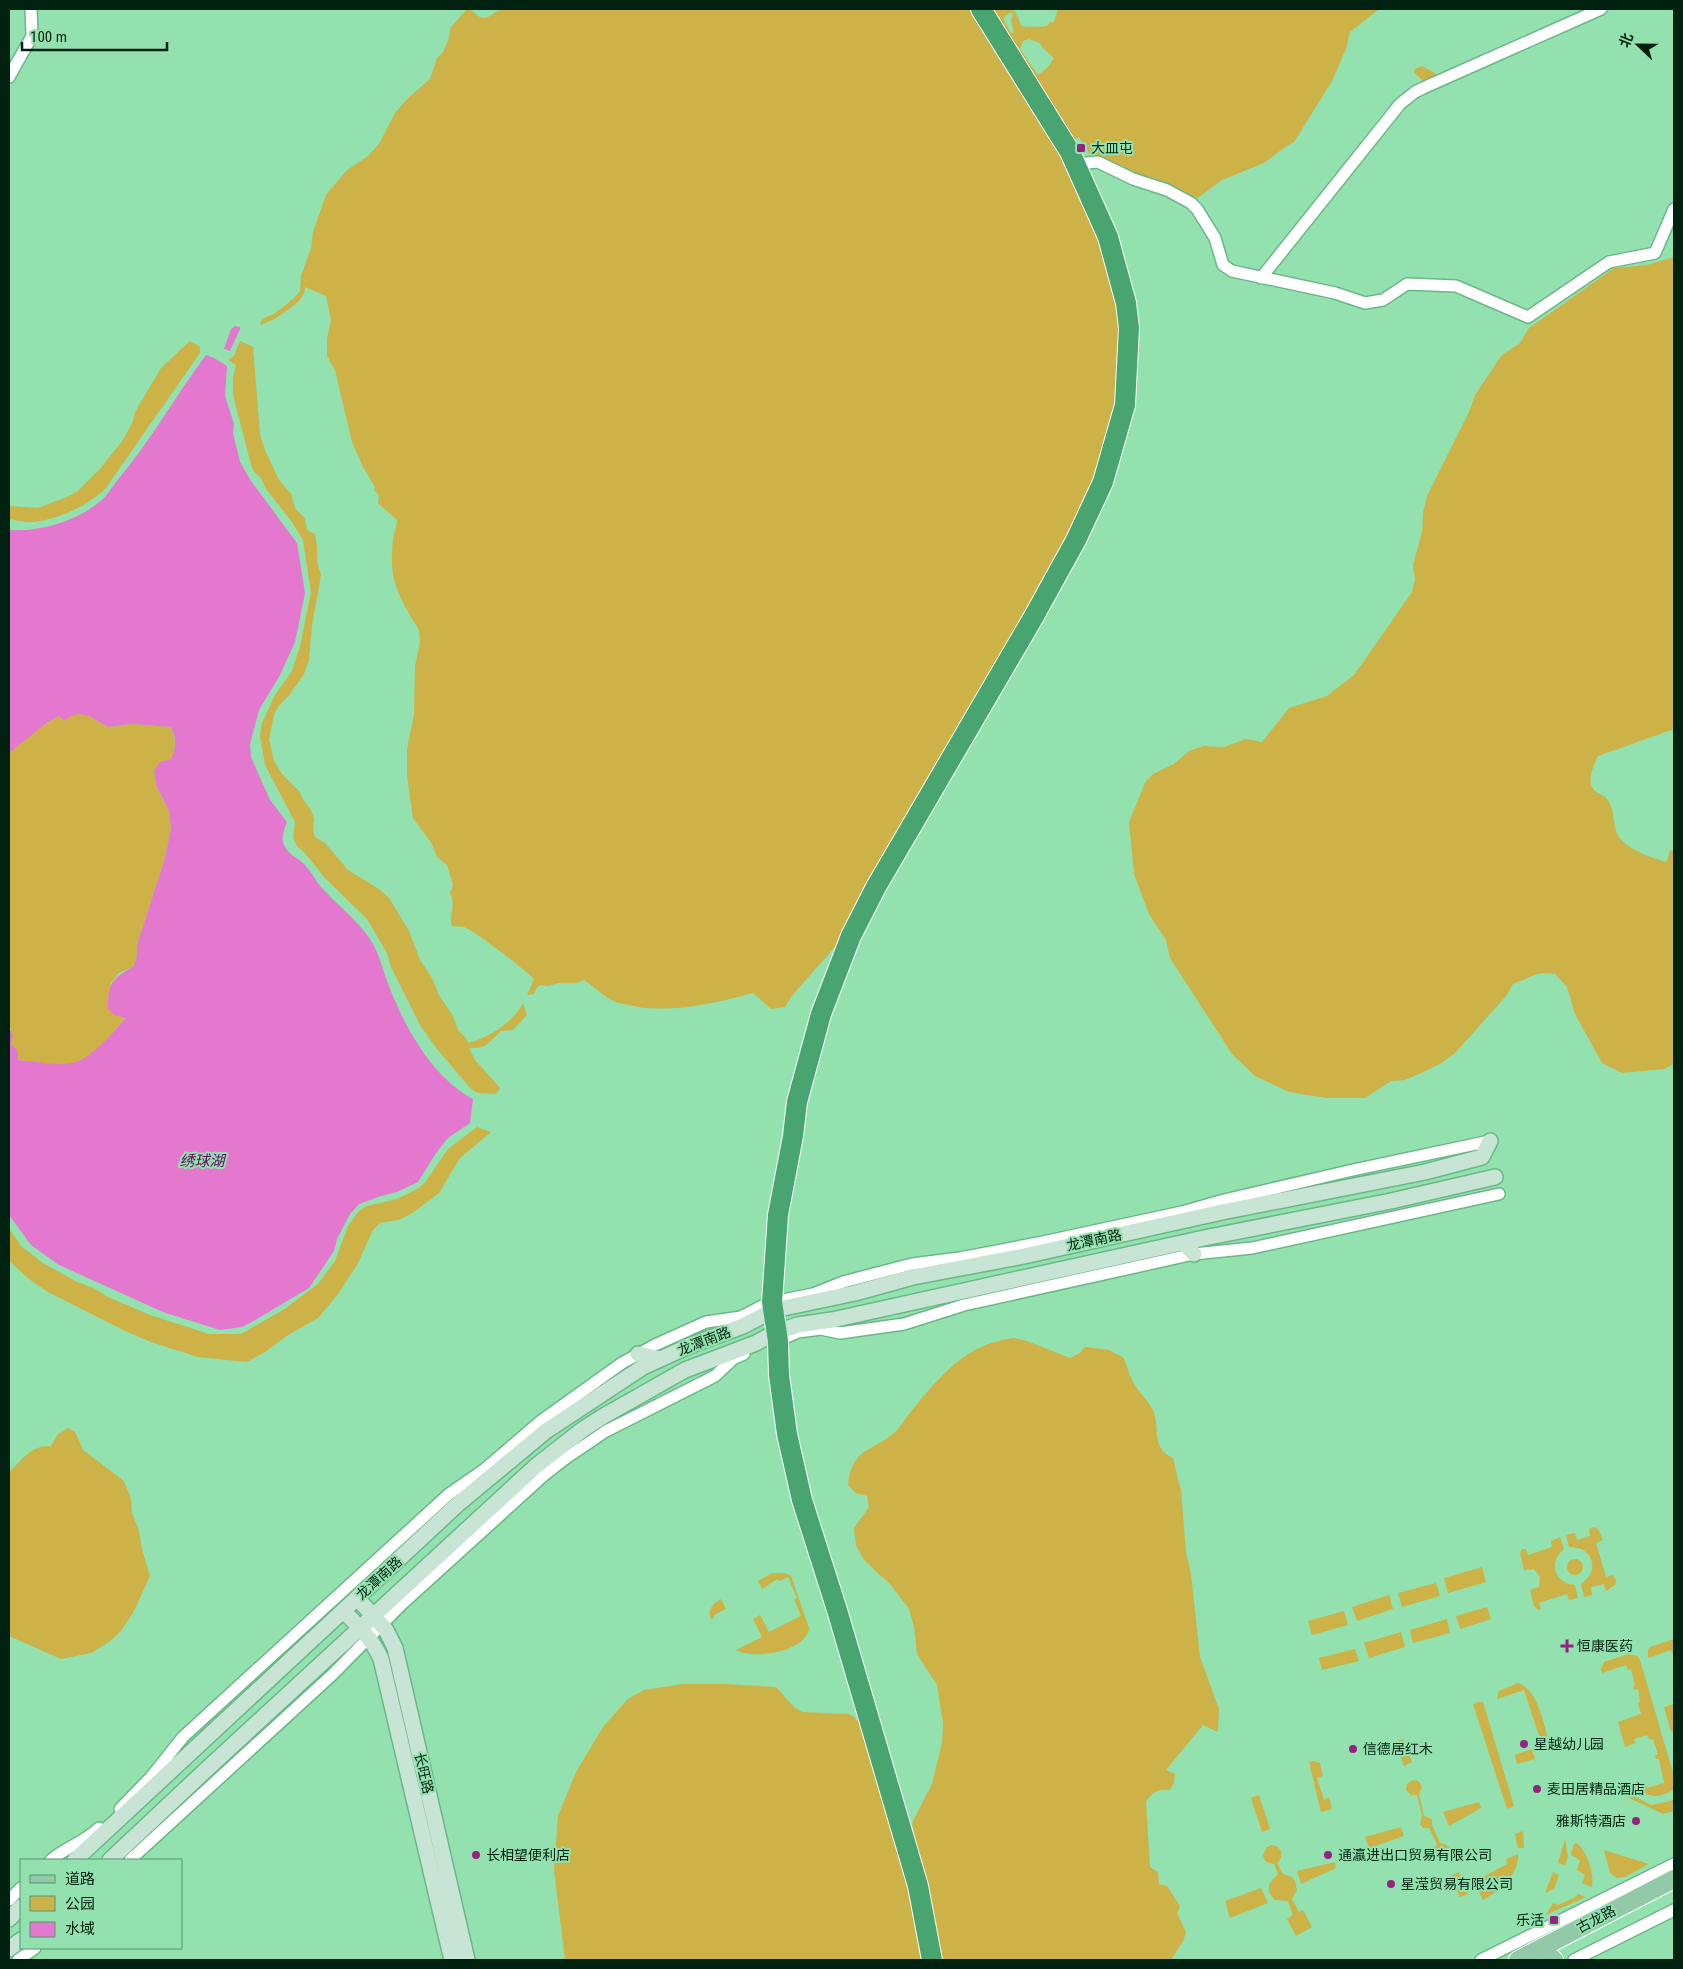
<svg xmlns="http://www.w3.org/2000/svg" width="1683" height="1969" viewBox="0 0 1683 1969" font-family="'Roboto Condensed','Noto Sans SC',sans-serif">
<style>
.green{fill:#ccb247;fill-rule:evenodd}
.water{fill:#e378ce}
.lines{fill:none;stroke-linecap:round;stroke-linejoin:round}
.street-casing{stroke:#6ab887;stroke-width:14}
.secondary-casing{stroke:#6ab887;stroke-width:18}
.primary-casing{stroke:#fff;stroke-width:20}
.highway-casing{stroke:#fff;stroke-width:22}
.street{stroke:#fff;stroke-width:11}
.secondary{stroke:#c8e4d4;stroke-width:15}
.primary{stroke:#92c9a9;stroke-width:18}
.highway{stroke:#49a56f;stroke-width:20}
.poi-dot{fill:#932281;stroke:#92e1af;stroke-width:2}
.labels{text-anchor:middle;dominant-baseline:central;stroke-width:4;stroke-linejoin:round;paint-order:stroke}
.poi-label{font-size:14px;fill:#012210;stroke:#92e1af;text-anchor:start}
.street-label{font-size:14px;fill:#012210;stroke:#92e1af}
.water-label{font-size:15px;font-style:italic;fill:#6d065f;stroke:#92e1af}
</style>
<rect width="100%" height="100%" fill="#92e1af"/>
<!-- green -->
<path class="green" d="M 467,9 L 470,9 C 487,26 486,15 503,9 L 974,9 L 1065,159 L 1111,263 L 1124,348 L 1110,436 L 1079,520 L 840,941 L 791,997 L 785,1007 L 771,1009 L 753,993 C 710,1005 660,1016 616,1002 C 607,999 593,986 584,980 L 576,983 L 559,983 L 547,986 L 541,985 L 537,987 L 534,994 L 527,995 L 534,979 C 527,971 472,929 464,927 C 460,926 456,927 452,926 C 448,915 457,905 450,893 L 453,885 L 447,865 L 437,857 L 432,844 L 413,818 L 410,798 L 407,774 L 407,749 L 414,715 L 415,666 L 420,642 L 419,630 C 399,597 388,581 393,539 C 394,533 397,527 397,520 L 378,503 L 379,495 L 374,490 L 375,487 L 363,467 L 352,442 L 335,370 L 327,356 L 327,339 L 331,320 L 326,296 L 305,287 C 306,300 286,311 276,318 C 272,321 267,321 262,325 L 260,323 C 264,317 268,317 274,314 C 282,308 294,299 300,291 L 301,276 L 311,248 L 313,232 L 326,195 L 346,171 L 368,156 L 379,144 L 395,113 L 407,99 L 430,79 L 437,58 L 443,52 L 448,41 L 451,27 Z
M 986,9 C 1009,9 1014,2 1021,26 C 1022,27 1045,27 1047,26 L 1050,22 L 1054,22 L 1058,9 L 1379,9 L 1350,32 L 1346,49 L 1332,81 L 1294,142 L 1285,147 L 1264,163 L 1222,180 L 1195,200 L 1091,157 L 1079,137 L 1072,141 ZM 1011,12 L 1013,14 L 1011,20 L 1014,33 L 1010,32 L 1003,18 ZM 1029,39 L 1040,43 L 1043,48 L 1054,58 L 1047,68 L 1038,75 L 1020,49 L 1023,41 Z
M 1422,66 L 1442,77 L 1425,83 L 1414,72 L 1415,69 Z
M 1674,257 L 1674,729 L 1598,756 C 1593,767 1585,782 1596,792 C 1599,794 1604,795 1606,798 C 1614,806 1613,821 1616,831 C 1621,848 1652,858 1667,862 L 1670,850 L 1674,851 L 1674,1064 L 1664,1069 L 1622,1073 L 1602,1063 L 1575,1014 L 1567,987 L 1555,974 L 1547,973 L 1537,974 L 1513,984 L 1507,995 L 1455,1053 L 1440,1064 L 1423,1072 L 1405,1080 L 1391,1081 L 1365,1098 L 1326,1098 L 1289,1092 L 1255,1076 L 1232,1054 L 1170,958 L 1166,940 L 1149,914 L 1134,874 L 1129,822 L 1145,783 L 1153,774 L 1174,764 L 1189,751 L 1204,746 L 1224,747 L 1246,739 L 1262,742 L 1289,708 L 1327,696 L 1354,675 L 1412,592 L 1415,579 L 1413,565 L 1422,532 L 1423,513 L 1427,496 L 1469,412 L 1475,395 L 1501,356 L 1520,343 L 1529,328 L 1614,268 L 1647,265 Z
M 190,341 L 200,347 L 200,353 L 105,489 C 87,506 57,520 32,522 C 25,523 16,520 9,519 L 9,506 L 38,508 L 67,497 L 78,491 L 99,470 L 123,440 L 133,421 L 135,412 L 161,368 Z
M 240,341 L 253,347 L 260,435 L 265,450 L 279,480 L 291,494 L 295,508 L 305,519 L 307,530 L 315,534 L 317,547 L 317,561 L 321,575 L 312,626 L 309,660 L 304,674 L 290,694 L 278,707 L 274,715 L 269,739 L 274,761 L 282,774 L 299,791 L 304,801 L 311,810 L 314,819 L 313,830 L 315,837 L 325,843 L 348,870 L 379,889 L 389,898 L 409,931 L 420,960 L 432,978 L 439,995 L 453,1016 L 458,1030 L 466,1038 L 468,1043 C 489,1038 513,1022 523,1003 L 527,1015 L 513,1030 L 501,1031 C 489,1042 487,1049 469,1048 L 475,1060 L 500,1088 L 496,1094 L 478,1093 L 471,1089 L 437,1049 L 420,1025 L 391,967 L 387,953 L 367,919 L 325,878 L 304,852 L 297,846 L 293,838 L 295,822 L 265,765 L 260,735 L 262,723 L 275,695 L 292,671 L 300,646 L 311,592 L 303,540 L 292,522 L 266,489 L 261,478 L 254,472 L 250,461 L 233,395 L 233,377 L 236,365 L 228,360 L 234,356 Z
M 79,714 L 89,716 L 108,727 L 132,724 L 171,727 C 175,739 177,746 171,759 L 160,762 L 156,785 L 169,811 L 171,829 L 164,861 L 137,945 L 137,955 L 134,966 L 119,973 L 111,983 L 108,999 L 125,1017 C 115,1031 90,1060 73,1064 C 55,1067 35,1061 18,1060 L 11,1044 L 11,1029 L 9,1027 L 9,753 C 15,747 53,717 60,716 C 67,715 69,717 79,714 Z
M 477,1127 L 491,1132 L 460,1158 L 439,1193 L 414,1212 L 399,1220 L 380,1223 L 373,1230 L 357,1265 L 338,1294 L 318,1318 L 288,1335 L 265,1352 L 247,1362 L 198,1357 L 151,1342 L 123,1330 L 48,1292 L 29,1279 L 9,1261 L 9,1228 L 21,1246 L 43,1263 L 77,1282 L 93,1288 L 108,1297 L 150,1315 L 209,1334 L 241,1334 L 283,1310 L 318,1284 L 335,1261 L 348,1226 L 359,1211 L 367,1206 L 397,1199 L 419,1188 L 426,1181 L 448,1149 Z
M 1014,1338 L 1027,1341 L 1070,1358 L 1080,1353 L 1085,1347 L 1109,1350 L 1124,1358 C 1128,1370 1131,1381 1139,1391 C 1145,1399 1151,1404 1154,1413 C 1160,1431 1151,1448 1173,1458 C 1176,1468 1177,1479 1181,1489 L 1186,1553 L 1191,1574 L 1200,1657 L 1219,1709 L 1218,1732 L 1203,1725 L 1166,1770 L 1175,1774 L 1174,1783 L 1170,1790 C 1158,1789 1152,1792 1146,1802 L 1150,1867 L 1158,1872 L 1159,1884 L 1167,1886 L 1180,1906 L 1177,1913 L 1186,1932 L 1183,1941 L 1171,1960 L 940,1960 L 912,1823 L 932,1784 L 942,1743 L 943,1723 L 937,1685 L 917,1654 L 914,1627 L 909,1609 L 891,1585 L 865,1561 L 856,1546 L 854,1528 L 869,1507 L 867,1496 L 856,1493 L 848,1485 C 853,1444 875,1453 898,1429 C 903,1423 907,1416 912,1410 C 942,1375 965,1344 1014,1338 Z
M 68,1428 L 75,1432 L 83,1450 L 124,1481 L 131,1499 L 132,1513 L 139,1531 L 142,1549 L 150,1576 L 133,1613 L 120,1632 L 109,1642 L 91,1653 L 61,1659 L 9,1636 L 9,1472 C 24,1459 29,1446 51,1446 L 58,1434 Z
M 1594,1527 L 1598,1529 L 1603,1540 L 1596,1543 L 1606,1577 L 1613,1575 L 1616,1581 L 1615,1585 L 1606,1591 L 1604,1584 L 1591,1587 L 1592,1595 L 1584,1597 L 1581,1584 C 1601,1571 1593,1546 1569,1547 L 1566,1535 L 1575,1533 L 1577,1540 L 1590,1536 L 1589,1529 Z
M 1560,1537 L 1564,1549 C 1548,1562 1554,1583 1575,1585 L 1578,1598 L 1569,1600 L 1567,1594 L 1539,1603 L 1541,1609 L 1538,1610 L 1534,1606 L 1530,1590 L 1539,1587 L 1540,1577 L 1534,1569 L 1524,1570 L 1520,1553 L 1522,1549 L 1526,1549 L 1528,1555 L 1552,1547 L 1551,1541 Z
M1567 1567a8 8 0 1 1 16 0a8 8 0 1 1-16 0Z
M 1482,1567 L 1486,1582 L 1448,1593 L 1444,1578 Z
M 772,1573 L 785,1573 L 791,1576 L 809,1628 C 807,1652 753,1660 736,1650 L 762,1637 L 753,1619 L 760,1615 L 769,1632 L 801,1616 L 794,1599 L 797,1598 L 788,1577 L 779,1581 L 777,1579 L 762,1589 L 758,1581 Z
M 1436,1583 L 1440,1596 L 1402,1607 L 1398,1593 Z
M 1389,1595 L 1393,1609 L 1357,1621 L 1352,1607 Z
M 721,1599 L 726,1609 L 714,1615 L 714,1618 L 711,1619 C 707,1609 713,1604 721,1599 Z
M 1487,1607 L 1491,1619 L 1460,1629 L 1456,1616 Z
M 1344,1611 L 1348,1625 L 1312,1635 L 1308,1621 Z
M 1447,1619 L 1450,1633 L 1413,1643 L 1410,1630 Z
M 1401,1632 L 1405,1647 L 1369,1658 L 1364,1643 Z
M 1674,1639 L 1674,1656 L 1671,1650 L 1648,1658 L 1648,1650 L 1650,1647 Z
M 1355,1649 L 1359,1661 L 1322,1670 L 1319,1658 Z
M 1628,1654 L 1637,1656 L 1640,1660 L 1674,1776 L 1674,1789 C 1663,1798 1646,1799 1639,1787 L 1646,1785 L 1647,1788 L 1664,1783 L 1659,1759 L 1656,1759 L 1655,1756 L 1658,1754 L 1653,1739 L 1650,1740 L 1647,1735 L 1634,1739 L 1635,1743 L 1625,1747 L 1618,1722 L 1641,1714 L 1638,1703 L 1640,1702 L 1638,1689 L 1634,1690 L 1633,1686 L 1635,1685 L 1631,1669 L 1628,1670 L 1626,1665 L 1602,1673 L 1601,1669 L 1604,1662 Z
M 1518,1683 C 1539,1689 1545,1730 1551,1749 L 1544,1751 L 1524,1690 L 1497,1699 L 1499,1691 Z
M 683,1684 L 725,1684 L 776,1687 L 794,1707 L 802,1712 L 849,1714 L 854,1717 L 866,1730 L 904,1865 L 924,1960 L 565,1960 L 554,1870 L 558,1816 L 576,1772 L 603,1727 L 628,1699 L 644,1690 Z
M 1479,1702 L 1483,1702 L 1514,1806 L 1507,1809 L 1473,1704 Z
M 1674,1704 L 1674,1731 L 1671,1732 L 1664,1707 Z
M 1403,1739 L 1412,1762 L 1404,1766 L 1395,1742 Z
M 1532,1749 L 1535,1759 L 1517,1764 L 1515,1755 Z
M 1313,1761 L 1320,1763 L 1323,1776 L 1317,1778 L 1324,1800 L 1329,1797 L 1332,1809 L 1321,1812 L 1309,1762 Z
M 1413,1780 C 1421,1780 1424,1787 1419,1794 L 1424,1816 L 1432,1819 L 1432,1825 L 1440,1843 C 1450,1844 1454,1853 1446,1860 L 1438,1860 L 1434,1856 L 1433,1851 L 1437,1844 L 1429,1828 L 1423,1828 L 1420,1824 L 1422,1816 L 1417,1795 L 1411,1795 L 1406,1790 L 1407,1784 Z
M 1628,1786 L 1632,1795 L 1651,1805 L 1674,1800 L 1674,1811 L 1663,1814 L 1623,1795 L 1619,1789 Z
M 1259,1795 L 1270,1829 L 1262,1832 L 1251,1798 Z
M 1479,1802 L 1481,1808 L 1449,1826 L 1443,1812 Z
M 1401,1827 L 1404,1836 L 1369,1848 L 1365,1837 Z
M 1523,1831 L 1524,1848 L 1518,1848 L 1515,1834 Z
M 1565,1839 L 1568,1857 L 1565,1865 L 1558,1863 Z
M 1577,1843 C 1588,1854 1594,1872 1592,1887 L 1582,1883 L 1585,1875 L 1577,1870 L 1580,1860 L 1571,1855 L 1574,1844 Z
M 1271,1845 C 1282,1846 1285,1856 1277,1863 L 1283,1874 L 1292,1877 L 1295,1881 L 1297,1890 L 1292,1899 L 1299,1912 L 1303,1910 L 1312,1927 L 1296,1936 L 1287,1919 L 1293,1915 L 1288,1901 L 1275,1900 L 1269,1893 L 1269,1884 L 1278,1874 L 1274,1864 L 1266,1862 L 1263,1856 L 1266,1848 Z
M 1604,1850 L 1649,1864 L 1625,1877 L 1617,1878 L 1610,1873 Z
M 1518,1854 C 1519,1876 1500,1890 1483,1900 L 1474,1882 L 1507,1864 L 1506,1859 Z
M 1335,1862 L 1336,1868 L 1301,1884 L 1297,1871 Z
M 1459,1872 L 1468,1894 L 1460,1897 L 1450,1876 Z
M 1553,1872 L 1559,1875 L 1554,1889 L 1545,1893 Z
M 1261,1888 L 1268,1903 L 1230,1918 L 1225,1901 Z
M 1578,1894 L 1586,1897 L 1546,1915 L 1553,1903 L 1558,1905 L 1574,1898 Z"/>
<!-- water -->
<path class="water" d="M 235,326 L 240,327 L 240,329 L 230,351 L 224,349 L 231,329 Z
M 206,355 L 214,358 L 227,366 L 225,396 L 234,424 L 233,433 L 240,462 L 251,481 L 297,543 L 305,593 L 295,642 L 280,675 L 259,710 L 250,744 L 251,757 L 270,800 L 287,822 C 284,830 280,839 285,847 C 289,855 300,859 305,865 C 311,871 315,880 321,887 C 337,905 356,919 370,939 C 380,954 383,972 390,989 C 406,1029 433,1078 473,1099 L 470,1123 L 448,1138 L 436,1153 L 418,1182 L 397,1192 L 381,1196 L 359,1204 L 350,1214 L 337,1239 L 334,1251 L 309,1288 L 250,1323 L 242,1327 L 220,1330 L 163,1312 L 59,1265 L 31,1245 L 9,1215 L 9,1027 L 13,1036 L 11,1044 L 17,1050 L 18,1060 C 36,1061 54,1066 72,1063 C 89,1061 115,1031 125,1018 L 115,1015 L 108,1009 C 108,982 112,979 134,966 L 137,955 L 137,945 L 164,861 L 171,829 L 169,811 L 156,785 L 154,771 L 160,762 L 171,759 C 177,746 176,739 171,727 L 132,724 L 108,727 L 89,716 L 79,714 L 69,717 L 65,721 L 59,716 L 48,722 L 9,753 L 9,530 C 38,532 75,522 98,503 C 108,496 112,486 120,477 C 152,439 176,395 206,355 Z"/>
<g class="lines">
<defs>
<path id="street" d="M 9,77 L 32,36 L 31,9
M 1076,164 L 1098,162 L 1133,179 L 1167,190 L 1191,203 L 1197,209 L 1215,238 L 1223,265 L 1232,271 L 1335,293 L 1365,303 L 1383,300 L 1407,284 L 1456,286 L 1528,317 L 1609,262 L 1655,253 L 1674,209
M 1261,278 L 1400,104 L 1415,92 L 1423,88 L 1601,9
M 773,1343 L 798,1332 L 821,1329 L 840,1333 L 904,1324 L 964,1305 L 1194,1254 L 1252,1248 L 1499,1194
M 120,1809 L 151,1777 L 183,1737 L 449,1494 L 485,1469 L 541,1421 L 622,1363 L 655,1345 L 706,1322 L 741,1317 L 768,1303 L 813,1294 L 843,1282 L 912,1264 L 960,1258 L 1043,1242 L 1182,1212 L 1224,1200 L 1353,1170 L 1490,1141
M 51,1860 C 66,1847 85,1842 99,1828
M 130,1860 L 333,1674 L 401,1605 L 543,1476 L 566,1458 L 606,1431 L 715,1376 L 733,1359 L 744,1354
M 9,1900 L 21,1888
M 18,1960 L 35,1948
M 1481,1960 L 1674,1864
M 1574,1960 L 1674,1910"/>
<path id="secondary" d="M 1184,1243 L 1194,1254
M 638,1354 L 660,1359
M 357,1598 L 386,1630 L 395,1648 L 467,1960
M 343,1611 C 358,1625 373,1640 381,1659 L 452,1960
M 75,1860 L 458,1504 L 546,1431 L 643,1367 L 689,1346 L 743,1326 L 774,1310 L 855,1293 L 913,1277 L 1024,1256 L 1222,1212 L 1425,1172 L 1482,1157 L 1490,1141
M 110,1860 L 208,1768 L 536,1466 L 582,1430 L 602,1417 L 685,1370 L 756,1343 L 776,1332 L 798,1325 L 832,1320 L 1204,1238 L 1391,1201 L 1495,1177
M 9,1919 L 21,1907
M 9,1949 L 21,1940"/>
<path id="primary" d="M 1549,1956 L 1554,1960
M 1518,1960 L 1674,1879"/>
<path id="highway" d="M 932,1960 L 918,1886 L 837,1610 L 802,1500 L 787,1434 L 779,1375 L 778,1341 L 772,1302 L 778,1215 L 793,1136 L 797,1102 L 821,1014 L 851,936 L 876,887 L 1033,618 L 1076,540 L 1103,482 L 1125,405 L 1129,328 L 1126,303 L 1108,237 L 1070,152 L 981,9"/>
</defs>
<!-- street casing -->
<use href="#street" class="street-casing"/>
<!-- secondary casing -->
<use href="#secondary" class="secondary-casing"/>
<!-- primary casing -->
<use href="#primary" class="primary-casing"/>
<!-- highway casing -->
<use href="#highway" class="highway-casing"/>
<!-- street -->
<use href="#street" class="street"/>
<!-- secondary -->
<use href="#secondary" class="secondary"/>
<!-- primary -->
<use href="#primary" class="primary"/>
<!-- highway -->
<use href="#highway" class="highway"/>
</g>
<!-- markers -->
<g class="poi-dot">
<rect x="1076" y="143" width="10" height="10" rx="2.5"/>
<path d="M1564.5 1638.5h5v5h5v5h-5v5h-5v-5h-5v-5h5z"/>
<circle cx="1524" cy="1744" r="5"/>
<circle cx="1353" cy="1749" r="5"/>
<circle cx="1537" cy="1789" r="5"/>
<circle cx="1636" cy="1821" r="5"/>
<circle cx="476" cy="1855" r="5"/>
<circle cx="1328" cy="1855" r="5"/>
<circle cx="1391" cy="1884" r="5"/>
<rect x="1549" y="1915" width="10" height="10" rx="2.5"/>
</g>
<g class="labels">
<!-- poi labels -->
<g class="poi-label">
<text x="1091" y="148">大皿屯</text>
<text x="1577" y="1646">恒康医药</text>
<text x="1534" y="1744">星越幼儿园</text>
<text x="1363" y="1749">信德居红木</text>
<text x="1547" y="1789">麦田居精品酒店</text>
<text x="1626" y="1821" text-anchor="end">雅斯特酒店</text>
<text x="486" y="1855">长相望便利店</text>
<text x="1338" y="1855">通瀛进出口贸易有限公司</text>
<text x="1401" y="1884">星滢贸易有限公司</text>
<text x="1544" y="1920" text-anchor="end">乐活</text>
</g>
<!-- street labels -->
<g class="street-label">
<text transform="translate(1094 1240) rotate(-12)">龙潭南路</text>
<text transform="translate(704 1341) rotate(-21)">龙潭南路</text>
<text transform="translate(379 1578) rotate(-42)">龙潭南路</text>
<text transform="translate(424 1773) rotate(77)">长旺路</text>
<text transform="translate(1596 1919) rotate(-28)">古龙路</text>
</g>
<!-- water labels -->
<g class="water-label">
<text x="202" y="1161">绣球湖</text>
</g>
</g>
<!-- border -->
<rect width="1683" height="1969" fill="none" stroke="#012210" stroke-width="20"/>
<!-- legend -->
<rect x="20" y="1859" width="162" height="90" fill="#92e1af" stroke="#58956f"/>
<rect x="30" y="1875" width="25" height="8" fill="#92c9a9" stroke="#58956f"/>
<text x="65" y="1884" font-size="15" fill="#012210">道路</text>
<rect x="30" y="1896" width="25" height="15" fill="#ccb247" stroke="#58956f"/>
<text x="65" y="1909" font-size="15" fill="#012210">公园</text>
<rect x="30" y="1922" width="25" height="15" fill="#e378ce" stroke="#58956f"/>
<text x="65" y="1934" font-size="15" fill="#012210">水域</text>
<!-- north arrow -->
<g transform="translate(1638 45) rotate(292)" stroke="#92e1af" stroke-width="4" paint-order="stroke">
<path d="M0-4L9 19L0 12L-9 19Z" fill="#012210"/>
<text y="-8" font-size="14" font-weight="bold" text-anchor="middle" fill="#012210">北</text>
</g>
<!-- scale -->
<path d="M22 42v8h145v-8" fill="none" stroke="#012210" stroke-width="2.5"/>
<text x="30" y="42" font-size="15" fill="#012210" stroke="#92e1af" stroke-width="4" paint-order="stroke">100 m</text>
</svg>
